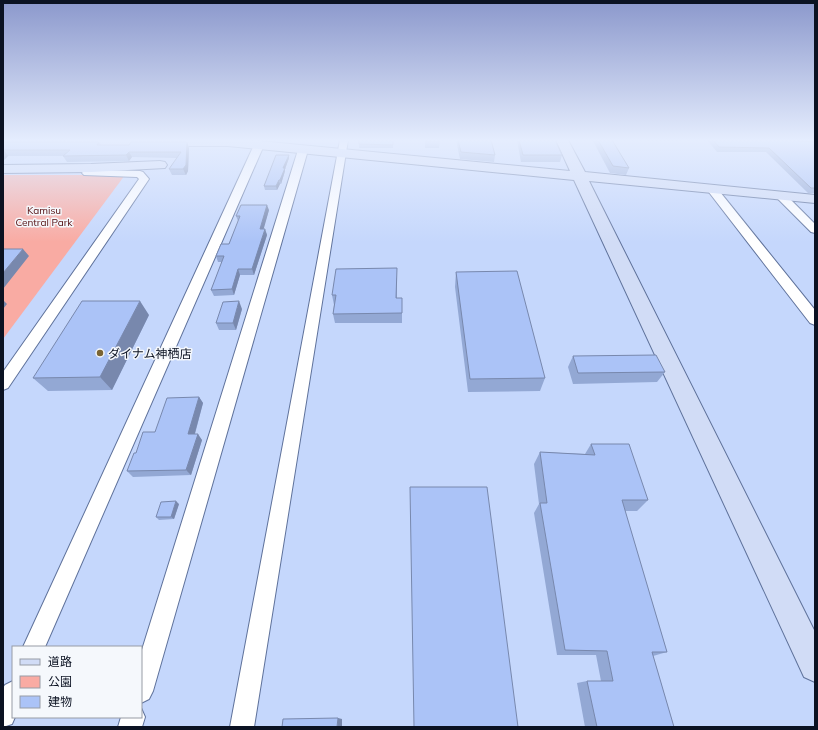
<svg xmlns="http://www.w3.org/2000/svg" width="818" height="730" viewBox="0 0 818 730" font-family="Mulish,'Noto Sans JP',sans-serif">
<style>
.green{fill:#f9aba3}
.lines{fill:none;stroke-linecap:round;stroke-linejoin:round}
.street-casing{stroke:#5f729b;stroke-width:2}
.secondary-casing{stroke:#5f729b;stroke-width:2}
.street{fill:#fff;fill-rule:evenodd}
.secondary{fill:#d1dcf6;fill-rule:evenodd}
.wall{fill:#93a8d4}
.shaded-wall{fill:#7888ad}
.building{fill:#abc3f7;stroke:#7888ad}
.poi-dot{fill:#7a6434;stroke:#f5f8fc;stroke-width:1.5}
.labels{text-anchor:middle;dominant-baseline:central;stroke-width:3;stroke-linejoin:round;paint-order:stroke}
.far-park-label{font-size:10px;fill:#51090b;stroke:#f5f8fc}
.poi-label{font-size:12px;fill:#0b1222;stroke:#f5f8fc;text-anchor:start}
</style>
<rect width="100%" height="100%" fill="#c5d7fc"/>
<!-- green -->
<path class="green" d="M 3,175 L 125,175 L 3,339 Z"/>
<g class="lines">
<defs>
<path id="street" d="M 340,140 L 348,140 L 254,727 L 230,727 Z
M 259,142 L 264,145 L 45,647 L 23,647 L 254,145 Z
M 303,147 L 308,150 L 153,691 L 149,699 L 141,703 L 141,653 L 298,150 Z
M 91,165 L 96,168 L 94,170 L 140,171 L 143,172 L 149,179 L 8,388 L 3,390 L 3,372 L 139,179 L 137,177 L 84,175 L 82,173 C 85,169 87,166 91,165 Z
M 712,186 L 716,187 L 815,310 L 815,325 L 810,323 L 708,191 L 707,189 Z
M 781,193 L 785,194 L 815,224 L 815,233 L 811,232 L 777,198 L 776,196 L 777,194 Z
M 13,681 L 13,717 L 15,717 L 12,724 L 3,727 L 3,688 L 5,685 Z
M 141,708 L 145,717 L 142,727 L 118,727 L 121,717 L 141,717 Z"/>
<path id="secondary" d="M 65,140 L 248,140 L 570,171 L 556,140 L 568,140 L 585,172 L 815,195 L 815,203 L 589,181 L 815,632 L 815,682 L 804,677 L 574,180 L 228,146 L 70,146 L 66,145 L 64,142 Z
M 160,161 L 165,162 L 167,165 L 165,168 L 91,172 L 3,173 L 3,165 L 91,164 Z"/>
</defs>
<!-- street casing -->
<use href="#street" class="street-casing"/>
<!-- secondary casing -->
<use href="#secondary" class="secondary-casing"/>
<!-- street -->
<use href="#street" class="street"/>
<!-- secondary -->
<use href="#secondary" class="secondary"/>
</g>
<!-- wall -->
<path class="wall" d="M 359,140 L 393,140 L 393,148 L 359,148 Z
M 425,140 L 440,140 L 439,148 L 425,148 Z
M 456,140 L 491,140 L 495,155 L 494,162 L 460,159 Z
M 517,140 L 555,140 L 562,155 L 560,162 L 521,162 Z
M 593,140 L 612,140 L 629,168 L 626,175 L 610,173 L 593,141 Z
M 646,140 L 677,140 L 677,141 L 647,141 Z
M 707,140 L 788,140 L 815,142 L 815,193 L 808,193 L 766,152 L 717,152 Z
M 3,142 L 99,142 L 101,145 L 129,145 L 187,142 L 189,148 L 188,171 L 186,175 L 172,175 L 169,169 L 177,158 L 132,157 L 129,161 L 67,162 L 63,156 L 64,156 L 8,156 L 3,161 Z
M 289,155 L 289,158 L 285,169 L 285,171 L 281,184 L 280,184 L 277,190 L 265,190 L 264,186 Z
M 269,210 L 263,229 L 265,229 L 267,235 L 254,275 L 240,275 L 234,295 L 214,296 L 211,290 L 222,262 L 218,262 L 216,256 L 229,244 L 238,221 L 236,216 Z
M 456,272 L 545,378 L 540,391 L 468,392 L 455,287 Z
M 397,278 L 397,298 L 402,298 L 402,323 L 335,323 L 333,314 L 334,305 L 332,295 Z
M 242,309 L 236,330 L 219,330 L 216,323 Z
M 149,315 L 112,390 L 48,391 L 33,378 Z
M 573,356 L 665,372 L 657,382 L 573,384 L 568,367 Z
M 199,397 L 203,403 L 195,434 L 202,440 L 191,475 L 133,477 L 127,471 L 136,453 L 155,432 Z
M 591,444 L 648,500 L 637,511 L 625,511 L 667,652 L 653,656 L 674,727 L 585,727 L 577,683 L 587,681 L 601,681 L 596,655 L 557,655 L 534,513 L 539,504 L 534,464 L 540,452 L 585,454 Z
M 179,504 L 174,519 L 159,520 L 156,517 Z"/>
<!-- shaded-wall -->
<path class="shaded-wall" d="M 187,142 L 189,148 L 188,171 L 186,175 L 183,169 Z
M 4,150 L 8,156 L 3,161 L 3,151 Z
M 129,152 L 132,157 L 129,161 L 126,155 Z
M 289,155 L 289,158 L 285,169 L 285,171 L 281,184 L 280,180 L 283,168 Z
M 279,180 L 280,184 L 277,190 L 276,186 Z
M 267,205 L 269,210 L 262,235 L 260,229 Z
M 265,229 L 267,235 L 254,275 L 252,269 Z
M 23,249 L 29,256 L 3,289 L 3,273 Z
M 238,269 L 240,275 L 234,295 L 232,289 Z
M 3,300 L 7,304 L 3,309 Z
M 140,301 L 149,315 L 112,390 L 100,377 Z
M 239,301 L 242,309 L 236,330 L 233,323 Z
M 199,397 L 203,403 L 193,440 L 188,434 Z
M 198,434 L 202,440 L 191,475 L 186,470 Z
M 176,501 L 179,504 L 174,519 L 171,517 Z
M 338,718 L 342,719 L 342,727 L 337,727 Z"/>
<!-- building -->
<path class="building" d="M 359,140 L 393,140 L 393,145 L 359,144 Z
M 425,140 L 440,140 L 440,141 L 425,141 Z
M 458,140 L 491,140 L 495,155 L 461,152 Z
M 519,140 L 555,140 L 562,155 L 523,155 Z
M 598,140 L 612,140 L 629,168 L 613,166 Z
M 713,140 L 788,140 L 815,142 L 815,188 L 811,188 L 769,148 L 719,147 Z
M 3,142 L 99,142 L 97,145 L 129,145 L 131,142 L 187,142 L 186,165 L 183,169 L 169,169 L 181,152 L 129,152 L 126,155 L 63,156 L 70,150 L 4,150 L 3,151 Z
M 276,155 L 289,155 L 283,168 L 285,168 L 280,180 L 279,180 L 276,186 L 264,186 Z
M 241,205 L 267,205 L 260,229 L 265,229 L 252,269 L 238,269 L 232,289 L 211,290 L 224,256 L 216,256 L 221,244 L 229,244 L 240,216 L 236,216 Z
M 3,249 L 23,249 L 3,273 Z
M 397,268 L 396,298 L 402,298 L 402,313 L 333,314 L 336,295 L 332,295 L 336,269 Z
M 517,271 L 545,378 L 470,379 L 456,272 Z
M 82,301 L 140,301 L 100,377 L 33,378 Z
M 239,301 L 233,323 L 216,323 L 223,302 Z
M 656,355 L 665,372 L 578,373 L 573,356 Z
M 199,397 L 188,434 L 198,434 L 186,470 L 127,471 L 134,453 L 136,453 L 143,432 L 155,432 L 167,398 Z
M 591,444 L 629,444 L 648,500 L 622,500 L 667,652 L 652,652 L 674,727 L 597,727 L 587,681 L 613,681 L 607,651 L 565,650 L 540,503 L 547,503 L 540,452 L 595,455 Z
M 410,487 L 487,487 L 518,727 L 414,727 Z
M 176,501 L 171,517 L 156,517 L 161,502 Z
M 338,718 L 337,727 L 282,727 L 283,719 Z"/>
<!-- sky -->
<linearGradient id="sky" x2="0" y2="1"><stop stop-color="#8b98cc"/><stop offset="0.58" stop-color="#e5edfe"/><stop offset="1" stop-color="#e5edfe" stop-opacity="0"/></linearGradient>
<rect width="818" height="242" fill="url(#sky)"/>
<!-- markers -->
<circle class="poi-dot" cx="100" cy="353" r="4"/>
<g class="labels">
<!-- far-park labels -->
<g class="far-park-label">
<text x="44" y="210">Kamisu<tspan x="44" dy="12">Central Park</tspan></text>
</g>
<!-- poi labels -->
<g class="poi-label">
<text x="108" y="353">ダイナム神栖店</text>
</g>
</g>
<!-- border -->
<rect width="818" height="730" fill="none" stroke="#0b1222" stroke-width="8"/>
<!-- legend -->
<rect x="12" y="646" width="130" height="72" fill="#f5f8fc" stroke="#979ca5"/>
<rect x="20" y="659" width="20" height="6" fill="#d1dcf6" stroke="#979ca5"/>
<text x="48" y="666" font-size="12" fill="#0b1222">道路</text>
<rect x="20" y="676" width="20" height="12" fill="#f9aba3" stroke="#979ca5"/>
<text x="48" y="686" font-size="12" fill="#0b1222">公園</text>
<rect x="20" y="696" width="20" height="12" fill="#abc3f7" stroke="#979ca5"/>
<text x="48" y="706" font-size="12" fill="#0b1222">建物</text>
</svg>
